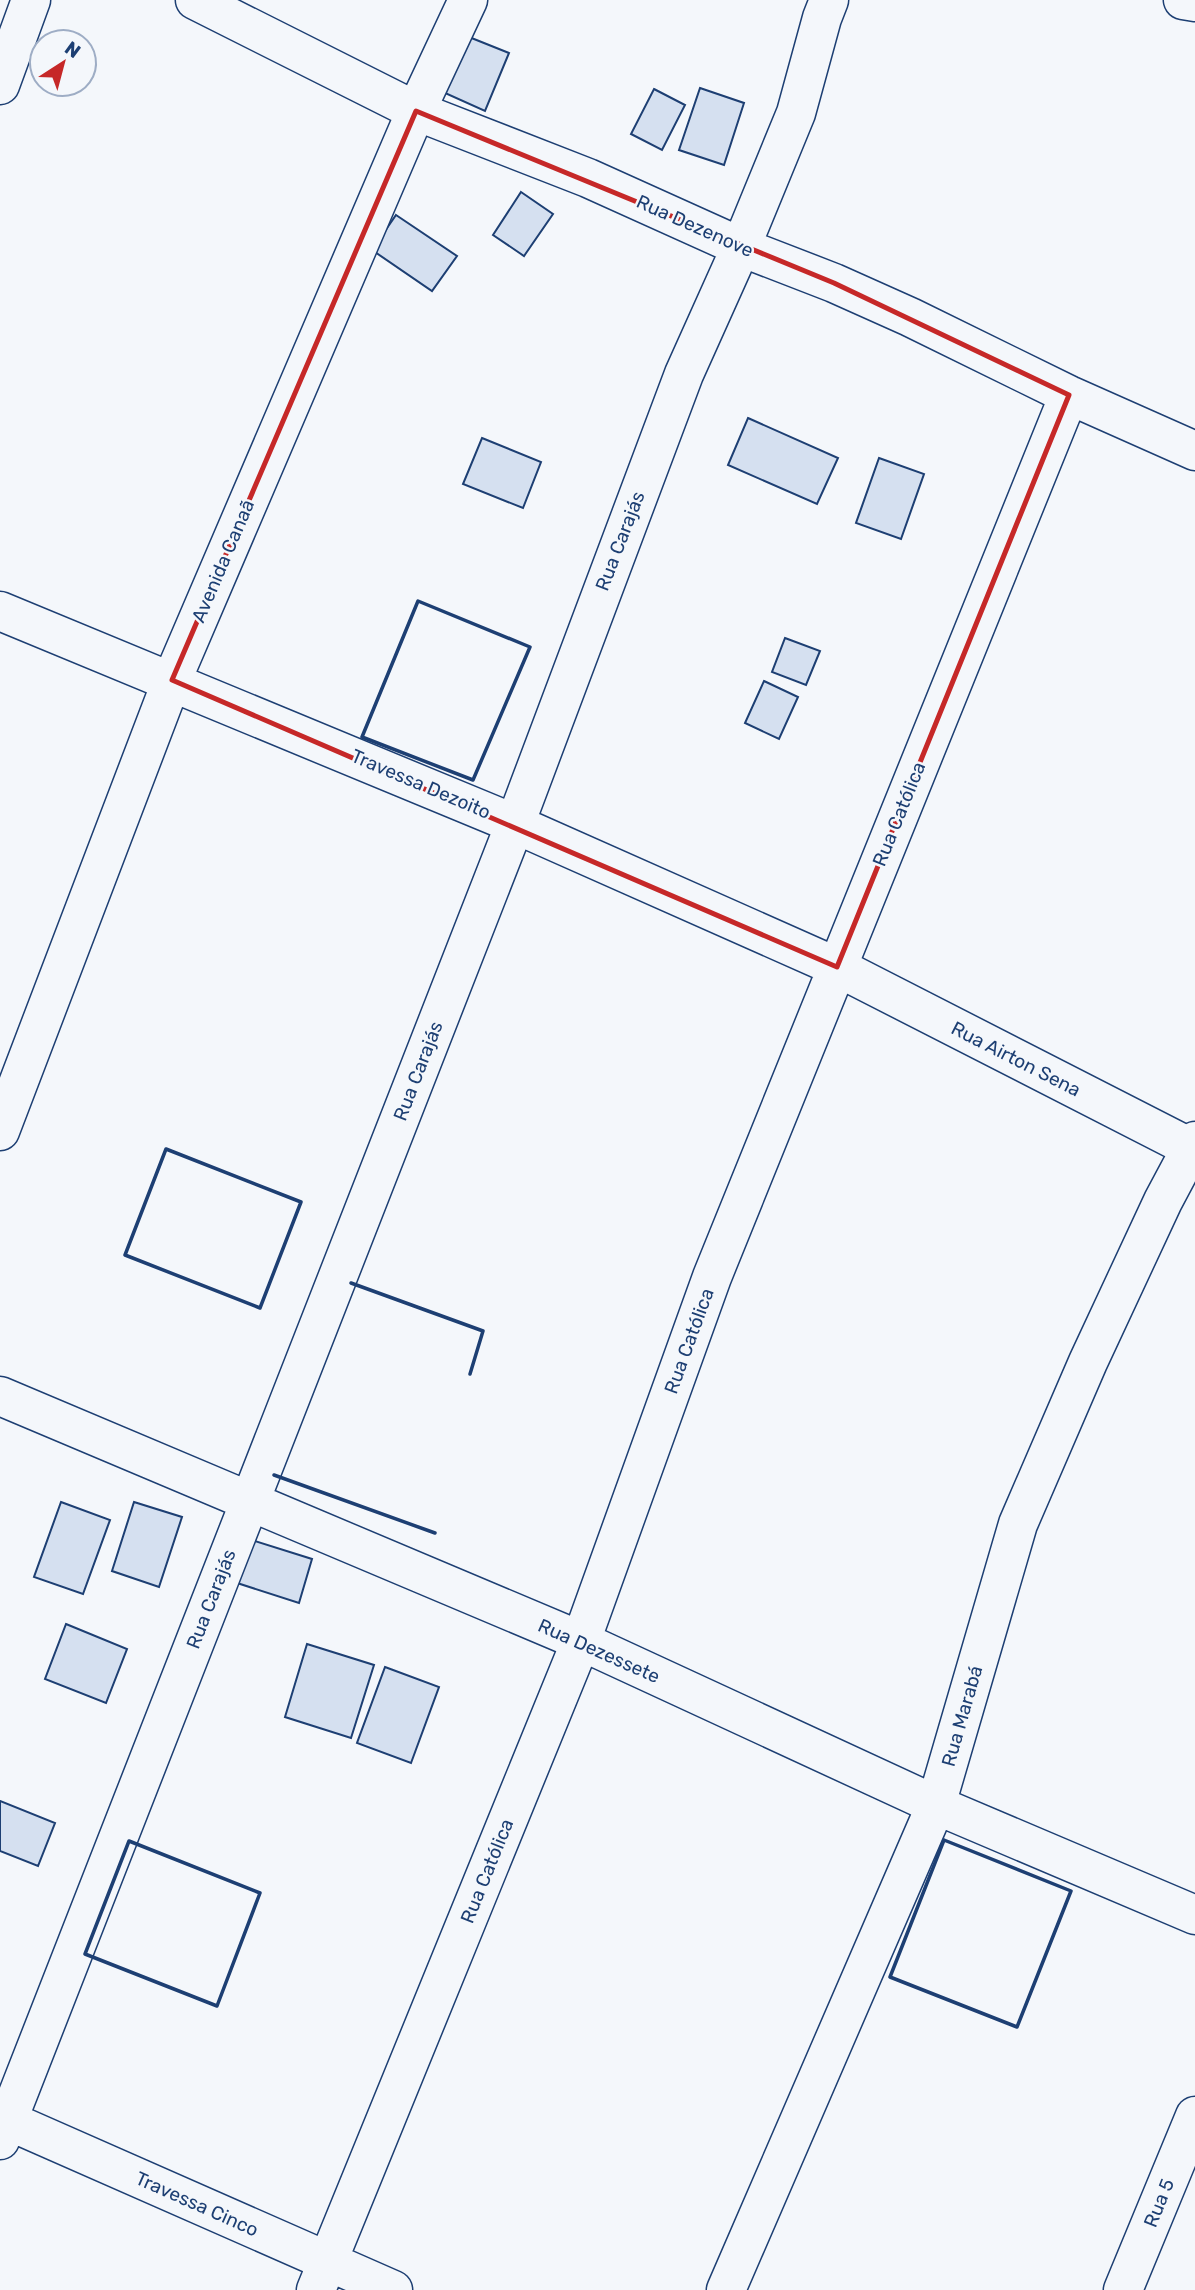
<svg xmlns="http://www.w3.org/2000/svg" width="1195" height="2290" viewBox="0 0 1195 2290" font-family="Rubik,sans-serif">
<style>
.building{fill:#d5e0f0;stroke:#1d3f73;stroke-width:2}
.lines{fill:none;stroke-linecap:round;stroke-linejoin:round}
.minor-casing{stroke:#1d3f73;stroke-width:41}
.minor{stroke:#f4f7fb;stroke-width:38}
.wall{stroke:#1d3f73;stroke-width:3.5}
.marked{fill:none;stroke:#c62828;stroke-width:5;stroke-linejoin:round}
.labels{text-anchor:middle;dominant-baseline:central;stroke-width:5;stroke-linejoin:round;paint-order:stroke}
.street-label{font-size:19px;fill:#1d3f73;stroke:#f4f7fb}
</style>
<rect width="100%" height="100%" fill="#f4f7fb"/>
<!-- building -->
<path class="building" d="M 469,37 L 509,53 L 485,111 L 445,93 Z
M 700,88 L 744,103 L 724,165 L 679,150 Z
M 654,89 L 685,105 L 662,150 L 631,134 Z
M 521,192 L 553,214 L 524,256 L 493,235 Z
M 396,215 L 457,256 L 432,291 L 372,250 Z
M 748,418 L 838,458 L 817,504 L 728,465 Z
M 482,438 L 541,462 L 523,508 L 463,484 Z
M 879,458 L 924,474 L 901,539 L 856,523 Z
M 785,638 L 820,651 L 806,685 L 772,672 Z
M 764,681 L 798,697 L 779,739 L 745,723 Z
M 61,1502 L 110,1520 L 83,1594 L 34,1577 Z
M 134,1502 L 182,1517 L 159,1587 L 112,1571 Z
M 245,1538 L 312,1559 L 299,1603 L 231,1581 Z
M 66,1624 L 127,1649 L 106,1703 L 45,1679 Z
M 307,1644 L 374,1665 L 351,1738 L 285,1717 Z
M 385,1667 L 439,1687 L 411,1763 L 357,1743 Z
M 0,1801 L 55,1823 L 38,1866 L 0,1851 Z"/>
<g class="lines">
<defs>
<path id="minor" d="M 195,0 L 416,111 L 588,178 L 741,247 L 834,283 L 910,317 L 1069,395 L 1195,451
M 1183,0 L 1195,2
M 0,85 L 31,0
M 0,611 L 515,824 L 837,967 L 1195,1150
M 0,1131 L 172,680 L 416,111 L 468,0
M 0,1396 L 581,1641 L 936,1805 L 1195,1915
M 0,2117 L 393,2290
M 0,2140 L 515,824 L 684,374 L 741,247 L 796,113 L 822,18 L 829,0
M 316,2290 L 581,1641 L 712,1277 L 1069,395
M 726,2290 L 936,1805 L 1018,1524 L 1088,1362 L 1163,1201 L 1195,1141
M 1123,2290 L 1195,2116"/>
</defs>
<!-- minor casing -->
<use href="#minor" class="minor-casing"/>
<!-- minor -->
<use href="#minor" class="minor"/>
<!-- wall -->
<path class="wall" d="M 418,601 L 530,647 L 473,780 L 362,737 Z
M 166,1149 L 301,1202 L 260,1308 L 125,1255 Z
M 351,1283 L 483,1331 L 470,1374
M 274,1475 L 435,1533
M 944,1840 L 1071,1891 L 1017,2027 L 890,1977 Z
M 129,1841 L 260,1893 L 217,2006 L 85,1954 Z"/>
</g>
<!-- marked area -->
<path class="marked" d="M 416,111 L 834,283 L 1069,395 L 837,967 L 172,680 Z"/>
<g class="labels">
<!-- street labels -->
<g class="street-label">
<text transform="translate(695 226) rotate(24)">Rua Dezenove</text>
<text transform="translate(620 541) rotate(-69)">Rua Carajás</text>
<text transform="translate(223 561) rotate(-67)">Avenida Canaã</text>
<text transform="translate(421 784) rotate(23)">Travessa Dezoito</text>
<text transform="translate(899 814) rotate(-68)">Rua Católica</text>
<text transform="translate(1016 1059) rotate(27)">Rua Airton Sena</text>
<text transform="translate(418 1071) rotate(-69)">Rua Carajás</text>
<text transform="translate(689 1341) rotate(-70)">Rua Católica</text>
<text transform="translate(211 1599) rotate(-69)">Rua Carajás</text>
<text transform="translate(599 1651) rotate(24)">Rua Dezessete</text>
<text transform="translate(962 1716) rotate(-74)">Rua Marabá</text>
<text transform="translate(487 1871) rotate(-68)">Rua Católica</text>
<text transform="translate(1159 2203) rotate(-68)">Rua 5</text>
<text transform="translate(197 2204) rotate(24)">Travessa Cinco</text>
</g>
</g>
<!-- north arrow -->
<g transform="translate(63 63) rotate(36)"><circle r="33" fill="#f4f7fb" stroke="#9eadc5" stroke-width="2"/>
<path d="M0-5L12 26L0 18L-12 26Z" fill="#c62828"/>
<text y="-10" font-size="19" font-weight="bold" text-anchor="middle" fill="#1d3f73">N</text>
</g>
</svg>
